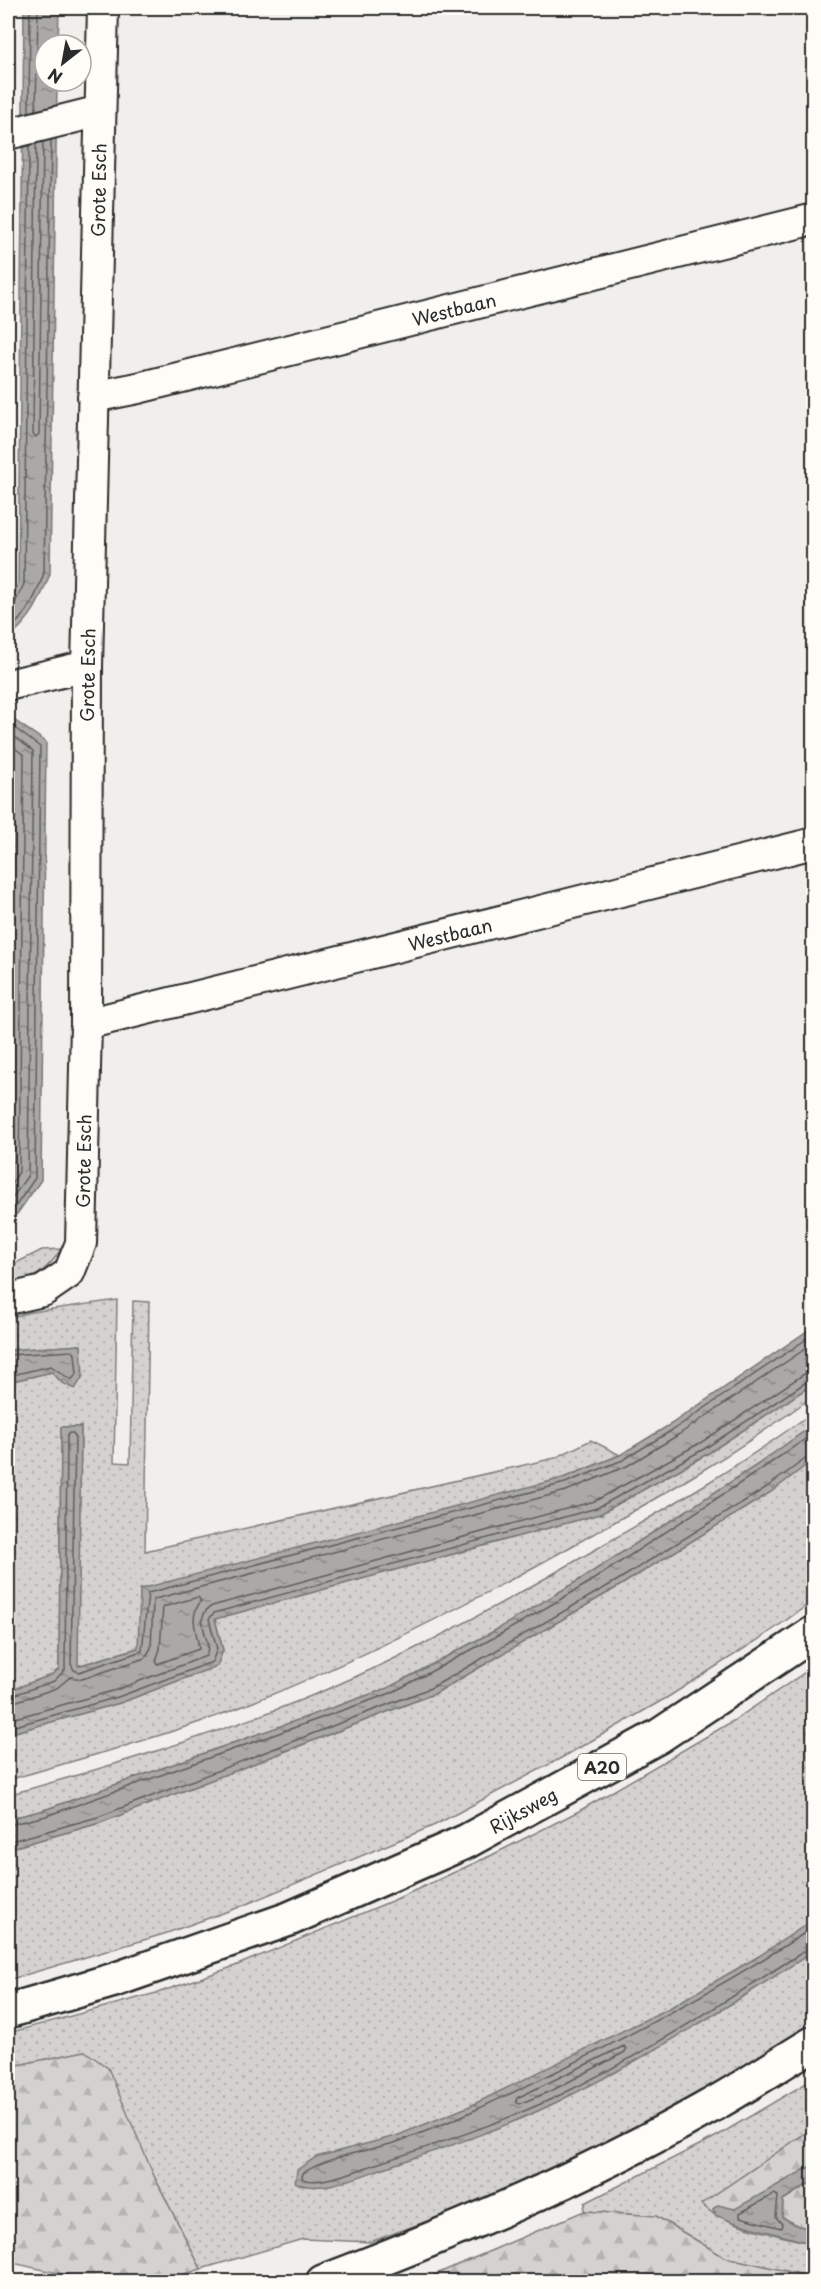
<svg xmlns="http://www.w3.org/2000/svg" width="821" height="2289" viewBox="0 0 821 2289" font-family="'Playpen Sans',sans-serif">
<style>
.grass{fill:url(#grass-dots);stroke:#7f7e7d;stroke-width:1.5}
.forest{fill:url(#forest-firs);stroke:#7f7e7d;stroke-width:1.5}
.water{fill:url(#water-ripples);stroke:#777775;stroke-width:1.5}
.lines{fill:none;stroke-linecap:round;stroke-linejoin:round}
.shore{stroke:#5e5d5d;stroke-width:1.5}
.minor-casing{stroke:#2b2b2b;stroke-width:34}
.motorway-casing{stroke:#2b2b2b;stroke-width:38}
.minor{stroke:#fdfcf7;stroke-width:30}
.motorway{stroke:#fdfcf7;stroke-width:33}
.labels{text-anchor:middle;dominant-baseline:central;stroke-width:6;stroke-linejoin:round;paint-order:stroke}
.shield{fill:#fdfcf7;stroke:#6a6a68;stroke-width:1.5}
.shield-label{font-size:16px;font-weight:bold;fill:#2b2b2b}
.street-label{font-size:18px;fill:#2b2b2b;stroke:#fdfcf7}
</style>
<defs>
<pattern id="grass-dots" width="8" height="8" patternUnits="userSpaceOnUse" patternTransform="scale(1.5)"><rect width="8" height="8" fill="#d3d2cf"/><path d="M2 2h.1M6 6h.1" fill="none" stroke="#b5b4b2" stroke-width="1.8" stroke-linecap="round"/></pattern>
<pattern id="forest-firs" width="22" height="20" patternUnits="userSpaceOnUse" patternTransform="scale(1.5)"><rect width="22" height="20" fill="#d3d2cf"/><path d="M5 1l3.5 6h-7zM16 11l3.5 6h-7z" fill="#b5b4b2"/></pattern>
<pattern id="water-ripples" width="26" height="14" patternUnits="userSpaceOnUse" patternTransform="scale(1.5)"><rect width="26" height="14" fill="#aaa9a7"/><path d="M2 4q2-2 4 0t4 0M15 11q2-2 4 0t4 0" fill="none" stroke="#8b8a88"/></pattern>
</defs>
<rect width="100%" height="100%" fill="#f0efeb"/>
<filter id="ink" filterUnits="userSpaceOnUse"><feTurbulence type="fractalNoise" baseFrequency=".0167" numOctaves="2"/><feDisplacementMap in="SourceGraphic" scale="12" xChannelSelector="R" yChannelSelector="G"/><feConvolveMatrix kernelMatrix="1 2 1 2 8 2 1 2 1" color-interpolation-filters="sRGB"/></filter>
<g filter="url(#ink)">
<!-- grass -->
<path class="grass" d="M 61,1249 C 48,1271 32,1280 8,1286 L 8,1267 L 42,1250 Z
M 117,1300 L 114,1462 L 130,1463 L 133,1301 L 149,1302 L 145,1551 L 555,1458 L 591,1440 L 620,1455 L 563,1478 L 314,1544 L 138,1648 L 77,1666 L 81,1427 L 61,1427 L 59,1669 L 52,1675 L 8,1691 L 8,1382 L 52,1372 L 62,1383 L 80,1345 L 8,1350 L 8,1318 L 31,1312 Z
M 813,1384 L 813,1396 C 740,1451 659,1497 579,1542 C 467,1605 353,1664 233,1710 C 159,1738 83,1758 8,1780 L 8,1734 L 120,1703 L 217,1666 L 223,1650 L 215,1619 L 600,1514 L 707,1454 Z
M 813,1412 L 813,1425 L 757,1465 L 581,1579 L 496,1630 L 388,1688 L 44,1810 L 8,1819 L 8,1795 C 107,1767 205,1738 301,1700 C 401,1660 498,1606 591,1552 C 667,1508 743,1464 813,1412 Z
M 813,1460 L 813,1601 L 764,1636 L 668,1697 L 563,1757 L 435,1825 L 237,1908 L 164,1934 L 8,1980 L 8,1849 L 100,1823 L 436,1693 L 621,1585 L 771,1492 Z
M 813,1667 L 813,2032 L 762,2065 L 520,2187 L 370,2242 L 303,2239 L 201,2269 L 154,2176 L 85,2051 L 8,2067 L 8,2033 L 160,1992 L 235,1966 L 394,1900 L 492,1855 L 579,1811 L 733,1721 Z
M 813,2079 L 813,2128 L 702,2204 C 731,2229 777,2234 813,2244 L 813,2277 L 724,2257 L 656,2216 L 584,2211 L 585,2203 L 717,2136 Z"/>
<!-- forest -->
<path class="forest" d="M 85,2051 L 108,2068 L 154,2176 L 201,2269 L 165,2281 L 98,2282 L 8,2262 L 8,2067 Z
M 813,2128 L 813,2165 L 735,2210 L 718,2205 L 713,2209 L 715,2215 L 701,2204 Z
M 813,2181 L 813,2229 L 798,2226 L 782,2217 L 783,2200 Z
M 584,2211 L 656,2216 L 724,2257 L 813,2277 L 813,2281 L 420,2281 Z"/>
<!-- water -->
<path class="water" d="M 24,8 L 59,8 L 58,45 L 45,45 L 45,81 L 57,81 L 50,574 C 39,602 32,619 8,638 L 8,605 L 18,584 Z
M 8,716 L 46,742 L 41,1180 L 17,1214 L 8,1215 Z
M 813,1327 L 813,1384 L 707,1454 L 600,1514 L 215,1619 L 223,1650 L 217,1666 L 120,1703 L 8,1734 L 8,1691 L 51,1675 L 59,1669 L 61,1427 L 81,1427 L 78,1666 L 138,1648 L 140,1589 L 563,1478 L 620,1455 L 671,1424 Z
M 8,1343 L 9,1350 L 81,1345 L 83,1376 L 75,1389 L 62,1383 L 52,1372 L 8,1382 Z
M 813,1425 L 813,1460 L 771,1492 L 621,1585 L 436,1693 L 100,1823 L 8,1849 L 8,1819 L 44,1810 L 388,1688 L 496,1630 L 581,1579 L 757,1465 Z
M 813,1920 L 813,1952 C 730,2005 648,2058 559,2101 C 505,2128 447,2147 390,2166 C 364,2174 319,2196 295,2182 L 297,2170 L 316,2157 L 396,2136 L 470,2106 L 671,2007 L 759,1956 Z
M 813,2165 L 813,2181 L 783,2200 L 782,2217 L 798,2226 L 813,2229 L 813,2244 L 733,2222 L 715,2215 L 713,2209 L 718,2205 L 735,2209 Z"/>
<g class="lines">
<!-- shore -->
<path class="shore" d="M 36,110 L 38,8
M 29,112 L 30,8
M 36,144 L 33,434 L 36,437 L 39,434 L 43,142
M 8,606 L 15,603 L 24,584 L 29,146
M 8,630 C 28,615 36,596 44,573 L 51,140
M 8,723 L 40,747 L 35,1178 L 15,1207 L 8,1209
M 8,732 L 33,751 L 28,1175 L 11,1200 L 8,1201
M 8,743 L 24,755 L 19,1172 L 8,1189
M 8,1355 L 73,1351 L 75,1354 L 77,1374 L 71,1380 L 51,1366 L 8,1376
M 198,1597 L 201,1601 C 188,1618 197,1630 199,1649 L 157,1664 L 156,1661 L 160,1649 L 163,1607 Z
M 8,1697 L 54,1681 L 65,1670 L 67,1436 L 69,1433 L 73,1433 L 75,1436 L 71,1664 L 74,1670 L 79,1672 L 142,1651 L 148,1593 L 565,1483 L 623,1460 L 674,1429 L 814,1334
M 8,1704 L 57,1688 L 70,1677 L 82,1679 L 145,1658 L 151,1648 L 153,1602 L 155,1599 L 566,1491 L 627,1466 L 678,1435 L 814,1343
M 8,1720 L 116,1690 L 206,1656 C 214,1639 190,1618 212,1606 L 595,1501 L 700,1443 L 804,1374 L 814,1372
M 8,1728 L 118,1697 L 212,1662 L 217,1649 L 209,1619 L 214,1613 L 597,1508 L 704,1449 L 808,1381 L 814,1380
M 8,1825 L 46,1816 L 391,1693 L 499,1635 L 585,1585 L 760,1470 L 814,1433
M 8,1842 L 98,1817 L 433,1687 L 618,1580 L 767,1487 L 808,1457 L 814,1455
M 814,1927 C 706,1998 591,2057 473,2111 C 449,2122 423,2133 397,2142 C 365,2152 331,2155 303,2173 L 302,2178 C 315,2188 360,2169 376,2164 C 437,2144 498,2124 556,2097 C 644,2055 726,2000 808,1949 L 814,1948
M 624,2046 L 626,2049 L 625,2052 L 553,2090 L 519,2104 L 516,2102 L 517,2098 Z
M 774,2194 L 778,2196 L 776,2217 L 782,2224 L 781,2228 L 740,2217 L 740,2213 Z"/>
<defs>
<path id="minor" d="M 8,134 L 100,111
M 93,397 L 138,388 L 814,219
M 8,685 L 87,666
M 86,1024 L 814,843
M 8,1299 L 43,1291 L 69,1273 L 81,1243 L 86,1024 L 87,666 L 103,8"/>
<path id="motorway" d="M 8,2011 L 114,1980 L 289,1919 L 467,1841 L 659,1736 L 814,1633
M 323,2282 C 454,2232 583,2178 705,2109 C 742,2089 777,2065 814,2043"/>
</defs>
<!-- minor casing -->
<use href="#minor" class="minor-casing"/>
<!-- motorway casing -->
<use href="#motorway" class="motorway-casing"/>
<!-- minor -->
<use href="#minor" class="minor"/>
<!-- motorway -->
<use href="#motorway" class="motorway"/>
</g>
</g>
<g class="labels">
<!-- shield labels -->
<rect class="shield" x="578" y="1754" width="48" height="26" rx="4.5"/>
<g class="shield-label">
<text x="602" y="1767">A20</text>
</g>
<!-- street labels -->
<g class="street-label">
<text transform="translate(98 190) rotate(-89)">Grote Esch</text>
<text transform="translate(454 309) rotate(-14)">Westbaan</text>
<text transform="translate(87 675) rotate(-89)">Grote Esch</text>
<text transform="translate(450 934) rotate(-14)">Westbaan</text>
<text transform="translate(83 1161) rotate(-89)">Grote Esch</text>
<text transform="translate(523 1810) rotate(-29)">Rijksweg</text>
</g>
</g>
<!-- margin -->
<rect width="821" height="2289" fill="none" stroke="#fdfcf7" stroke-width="30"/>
<rect x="15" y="15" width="791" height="2259" fill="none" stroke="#2b2b2b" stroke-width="2" filter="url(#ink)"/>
<!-- north arrow -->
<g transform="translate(63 63) rotate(211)"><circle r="28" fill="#fdfcf7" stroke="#a9a8a5" stroke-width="1.5"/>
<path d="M0-4.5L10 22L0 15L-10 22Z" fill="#2b2b2b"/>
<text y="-9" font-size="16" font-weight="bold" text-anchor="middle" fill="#2b2b2b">N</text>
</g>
</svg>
